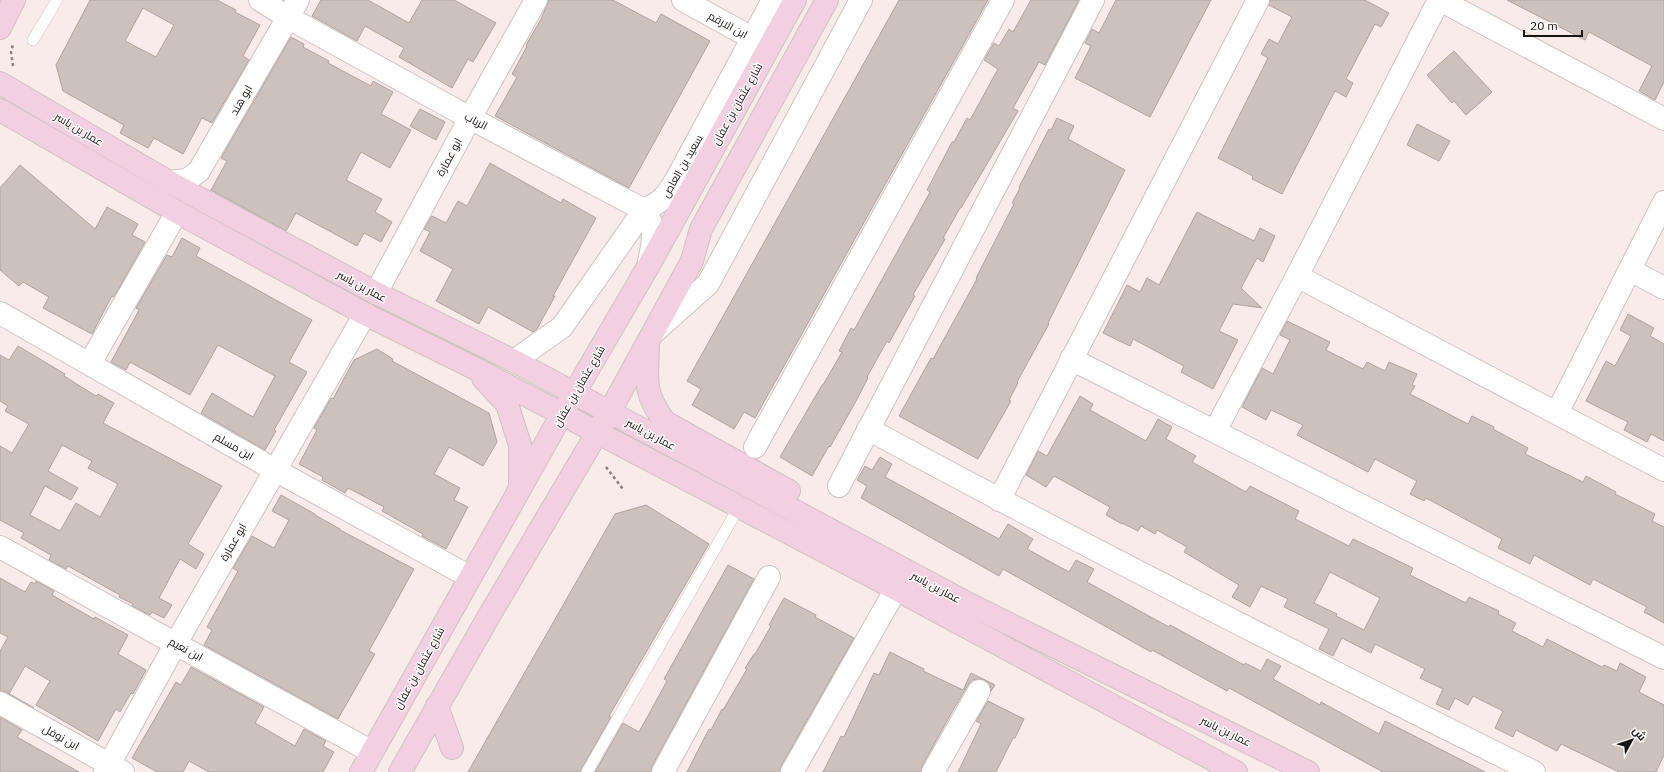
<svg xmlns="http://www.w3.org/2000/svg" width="1664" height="772" viewBox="0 0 1664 772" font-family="'IBM Plex Sans',Cairo,sans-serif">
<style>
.building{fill:#ccc1bb;stroke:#aea39d;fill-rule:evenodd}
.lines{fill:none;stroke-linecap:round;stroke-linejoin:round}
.lane-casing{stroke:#cfc2c1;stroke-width:12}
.street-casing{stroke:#cfc2c1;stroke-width:24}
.secondary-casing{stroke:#cfc2c1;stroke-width:24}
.path{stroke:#8a8080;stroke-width:2.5;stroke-dasharray:3 3;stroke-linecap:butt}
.lane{stroke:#fff;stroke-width:11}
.street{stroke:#fff;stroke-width:22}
.secondary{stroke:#f3cfe2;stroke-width:22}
.labels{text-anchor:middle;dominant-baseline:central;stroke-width:3;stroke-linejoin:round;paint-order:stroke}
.street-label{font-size:11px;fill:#1a1515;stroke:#fefbfb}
</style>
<rect width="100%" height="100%" fill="#f9ebea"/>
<!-- building -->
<path class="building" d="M 90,0 L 217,0 L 236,10 L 235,12 L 260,25 L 243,56 L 249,60 L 212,123 L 202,118 L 183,154 L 154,138 L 148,148 L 120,133 L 124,125 L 63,91 L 56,65 ZM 143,8 L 174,25 L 156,57 L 125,41 Z
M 321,0 L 368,0 L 409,23 L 422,0 L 454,0 L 496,23 L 473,62 L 468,59 L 452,88 L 399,57 L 404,48 L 365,26 L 357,41 L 312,16 Z
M 549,0 L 613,0 L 656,23 L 661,14 L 710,41 L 629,188 L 495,116 L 517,77 L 512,74 L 527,46 L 526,45 L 541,19 Z
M 899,0 L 988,0 L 755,418 L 744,412 L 734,429 L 692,405 L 701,389 L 687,381 Z
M 1031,0 L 1079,0 L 1045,65 L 1039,62 L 1013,108 L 1018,111 L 961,208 L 960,208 L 943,238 L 945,239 L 913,295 L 915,296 L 889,343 L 887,341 L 867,377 L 868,378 L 855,403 L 830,447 L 829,446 L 812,476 L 780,457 L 822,385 L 823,385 L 842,352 L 839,351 L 851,328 L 854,330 L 917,216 L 930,192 L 927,190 L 952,142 L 954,142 L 967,118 L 970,120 L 998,69 L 984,60 L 994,43 L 999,46 L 1009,29 L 1013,32 Z
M 1116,0 L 1211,0 L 1150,117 L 1075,78 L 1091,46 L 1085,43 L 1092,29 L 1099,33 Z
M 1270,0 L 1365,0 L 1389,13 L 1381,27 L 1375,24 L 1346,79 L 1353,83 L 1346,97 L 1335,91 L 1282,194 L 1252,179 L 1253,176 L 1218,158 L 1268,58 L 1261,54 L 1269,39 L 1278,44 L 1292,17 L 1269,5 Z
M 1507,0 L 1664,0 L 1664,82 L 1655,100 L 1639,91 L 1652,66 L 1589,32 L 1585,40 Z
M 291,37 L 304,44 L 303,47 L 329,61 L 328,63 L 371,86 L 373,81 L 393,92 L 381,114 L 411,130 L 390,168 L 361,152 L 346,180 L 382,199 L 375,212 L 392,222 L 381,242 L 364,233 L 357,246 L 296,213 L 286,231 L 211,190 L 227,161 L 221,158 Z
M 1454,51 L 1492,92 L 1466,115 L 1454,101 L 1452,103 L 1427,75 Z
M 420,109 L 445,122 L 436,140 L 410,126 Z
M 1057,118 L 1074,126 L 1068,139 L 1125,170 L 1048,323 L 1049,324 L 1017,382 L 1018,383 L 1009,400 L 1011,401 L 978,459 L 899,416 L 931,358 L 933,359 L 977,279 L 976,278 L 1014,204 L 1012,203 L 1020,188 L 1019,187 L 1049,129 L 1051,130 Z
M 1417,124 L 1450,141 L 1439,161 L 1407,145 Z
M 490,163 L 561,203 L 563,199 L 596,218 L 553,296 L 555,296 L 537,329 L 533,332 L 488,307 L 479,324 L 436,301 L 453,269 L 420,251 L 430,232 L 424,229 L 432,216 L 446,223 L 458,201 L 467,206 Z
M 20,165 L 95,229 L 107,207 L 138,224 L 132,235 L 145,242 L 114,297 L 112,296 L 92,334 L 43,308 L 49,297 L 23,282 L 19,286 L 0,270 L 0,188 Z
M 1197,212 L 1254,241 L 1260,228 L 1275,236 L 1263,262 L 1257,258 L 1241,288 L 1262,308 L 1233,304 L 1219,331 L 1238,340 L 1213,389 L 1181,372 L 1184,366 L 1133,339 L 1130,346 L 1103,333 L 1127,285 L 1140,292 L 1147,278 L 1159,285 Z
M 182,238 L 200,248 L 196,256 L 312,320 L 289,362 L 307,372 L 274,430 L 276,431 L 265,450 L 201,413 L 212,393 L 253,417 L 275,376 L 218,345 L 190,395 L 130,362 L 126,370 L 111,362 L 139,310 L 136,308 L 167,255 L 172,257 Z
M 1628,314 L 1654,328 L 1650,336 L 1664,344 L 1664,441 L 1651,434 L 1647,442 L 1624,430 L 1628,422 L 1586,401 L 1606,361 L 1615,366 L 1631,336 L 1620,330 Z
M 1287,321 L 1330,342 L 1326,350 L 1363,369 L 1367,362 L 1385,371 L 1389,362 L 1417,374 L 1412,385 L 1415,386 L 1410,394 L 1468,424 L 1472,416 L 1494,427 L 1493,429 L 1528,448 L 1525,454 L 1583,482 L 1586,476 L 1616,492 L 1615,494 L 1655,514 L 1652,521 L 1664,527 L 1664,623 L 1644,612 L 1647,607 L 1593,579 L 1590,585 L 1534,555 L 1530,564 L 1498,548 L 1502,539 L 1426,498 L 1424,501 L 1410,494 L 1417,481 L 1375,459 L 1368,472 L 1297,435 L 1303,425 L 1271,410 L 1266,420 L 1242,407 L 1262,368 L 1273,374 L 1290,340 L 1280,335 Z
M 18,346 L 65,374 L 64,376 L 96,396 L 98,394 L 114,403 L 103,423 L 222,486 L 188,544 L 204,554 L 196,569 L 180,559 L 159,598 L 172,605 L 164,618 L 152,612 L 150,615 L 132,606 L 133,604 L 119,597 L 120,595 L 68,566 L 66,569 L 49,560 L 51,555 L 21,538 L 24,533 L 0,520 L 0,446 L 12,453 L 29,424 L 5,411 L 8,406 L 0,401 L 0,355 L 9,360 ZM 62,445 L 92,461 L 88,468 L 118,484 L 100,517 L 76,503 L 60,531 L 30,515 L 45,486 L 71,500 L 78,488 L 48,471 Z
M 377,349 L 393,359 L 392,361 L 489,413 L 497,442 L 483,466 L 449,447 L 434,474 L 460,488 L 454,500 L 468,507 L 446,549 L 422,536 L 423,534 L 382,511 L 384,507 L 348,488 L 345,493 L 322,480 L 323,477 L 299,464 L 317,430 L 314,428 L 331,398 L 333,399 L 354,360 Z
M 1080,396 L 1093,404 L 1090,410 L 1146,441 L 1158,419 L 1172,427 L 1166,439 L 1196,456 L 1192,462 L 1246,492 L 1250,486 L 1299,511 L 1295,519 L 1349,546 L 1353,539 L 1413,568 L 1410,575 L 1466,603 L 1469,597 L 1499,611 L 1498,614 L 1516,623 L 1512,631 L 1543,647 L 1547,639 L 1602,667 L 1604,665 L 1617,671 L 1620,663 L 1646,677 L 1639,692 L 1664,705 L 1664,755 L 1656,772 L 1619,772 L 1561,744 L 1557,751 L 1516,730 L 1513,737 L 1495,728 L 1503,711 L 1473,696 L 1468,705 L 1455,698 L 1449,710 L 1436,704 L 1443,689 L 1420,678 L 1425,669 L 1375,644 L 1371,653 L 1342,638 L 1333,656 L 1319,649 L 1329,629 L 1284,607 L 1288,599 L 1261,586 L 1250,607 L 1232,597 L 1239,585 L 1184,552 L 1187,547 L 1157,530 L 1155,534 L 1141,526 L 1138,531 L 1122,523 L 1122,524 L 1106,515 L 1110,507 L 1054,476 L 1046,487 L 1026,475 L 1038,451 L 1047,456 ZM 1330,572 L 1380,598 L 1364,630 L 1336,616 L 1337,614 L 1314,603 Z
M 880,457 L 892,464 L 885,477 L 999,539 L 1008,524 L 1033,539 L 1027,549 L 1069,572 L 1076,560 L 1094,569 L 1087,582 L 1169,627 L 1170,625 L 1244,665 L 1245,663 L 1261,671 L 1267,659 L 1281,666 L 1273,679 L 1320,705 L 1321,702 L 1379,734 L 1385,721 L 1485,772 L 1383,772 L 1229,688 L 1227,691 L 1152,650 L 1151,652 L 1003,569 L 999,576 L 861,498 L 867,486 L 857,480 L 865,466 L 872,470 Z
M 281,495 L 315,514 L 315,515 L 340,529 L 340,530 L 414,569 L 369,651 L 375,654 L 338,719 L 204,645 L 212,630 L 207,627 L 238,571 L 233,568 L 252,536 L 274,548 L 289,520 L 272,511 Z
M 646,505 L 709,544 L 609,716 L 611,717 L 580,772 L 468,772 L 615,514 Z
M 728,565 L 754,579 L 652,766 L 651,772 L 595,772 L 623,723 L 639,732 L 667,681 L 664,679 Z
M 0,578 L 25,592 L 31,582 L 35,584 L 36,581 L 54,591 L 52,595 L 94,619 L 95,617 L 128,635 L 118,654 L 146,670 L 133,694 L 131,693 L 120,712 L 116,709 L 98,741 L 36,705 L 50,681 L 25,666 L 9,694 L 34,708 L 6,692 L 0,691 L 0,651 L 8,637 L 0,633 Z
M 784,598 L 816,615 L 815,617 L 854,638 L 781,766 L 780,772 L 687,772 L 709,729 L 711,730 L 722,709 L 723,710 L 747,669 L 745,668 L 754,654 L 755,654 L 771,626 L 769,625 Z
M 890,652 L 924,669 L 923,671 L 963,690 L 971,673 L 995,685 L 991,691 L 990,684 L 985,680 L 979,679 L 972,680 L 968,685 L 953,710 L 922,766 L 921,772 L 823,772 L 841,736 L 844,737 L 874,673 L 879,675 Z
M 191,667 L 264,707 L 255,723 L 295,746 L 304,729 L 326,741 L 323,746 L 334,752 L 323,772 L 209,772 L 189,761 L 183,772 L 157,772 L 132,758 L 176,682 L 181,685 Z
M 988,701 L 1024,719 L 1015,738 L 1013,738 L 996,772 L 958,772 L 981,724 L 976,721 Z
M 0,717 L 22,730 L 17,737 L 79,772 L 0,772 Z"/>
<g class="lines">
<defs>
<path id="lane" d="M 33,40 L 57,0
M 587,772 L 739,507"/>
<path id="street" d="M 260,0 L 289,18 L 470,118 L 644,210 C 658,230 653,239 649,262
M 683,0 L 752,38
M 1440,0 L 1664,119
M 169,182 L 187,180 L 199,171 L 298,0
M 1630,270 L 1664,288
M 1297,276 L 1664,470
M 376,293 L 470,118 L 536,0
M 0,313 L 275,470 L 470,577
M 654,332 L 708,284 L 861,0
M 1071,359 L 1664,658
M 514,361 L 562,327 L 644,210 C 662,202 666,196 676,180 L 773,0
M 90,363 L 177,212
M 1557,413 L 1664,202
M 868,429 C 1088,548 1310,661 1534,772
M 1215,431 L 1297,276 L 1439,0
M 755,447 L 1003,0
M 839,486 L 1093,0
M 999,500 L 1258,0
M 0,547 L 372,752
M 0,703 L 123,772
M 105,772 L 176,643 L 365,314
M 663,772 L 769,577
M 792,772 L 896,589
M 933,772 L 979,691"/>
<path id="secondary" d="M 0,28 L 14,0
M 0,83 L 169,182 L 376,293 L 514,361 L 969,604 L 1308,772
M 0,110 L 177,212 L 365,314 L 474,368 L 896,589 L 1236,772
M 648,346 C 647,380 643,393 665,422 L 789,491
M 483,378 L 507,404 L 520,445 L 520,488
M 437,706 L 452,748
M 361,772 L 562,414 L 649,265 L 795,0
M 400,772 L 489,616 L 610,411 L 692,261 L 701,229 L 827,0"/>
</defs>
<!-- lane casing -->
<use href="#lane" class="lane-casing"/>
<!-- street casing -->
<use href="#street" class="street-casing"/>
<!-- secondary casing -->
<use href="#secondary" class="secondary-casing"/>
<!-- path -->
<path class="path" d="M 13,66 L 11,52 L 13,44
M 606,467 L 623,489"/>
<!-- lane -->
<use href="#lane" class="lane"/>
<!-- street -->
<use href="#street" class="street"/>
<!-- secondary -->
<use href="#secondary" class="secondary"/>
</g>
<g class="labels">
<!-- street labels -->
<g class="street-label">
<text transform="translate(728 25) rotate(29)">ابن الارقم</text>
<text transform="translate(241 100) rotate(-60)">ابو هند</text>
<text transform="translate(737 104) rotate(-61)">شارع عثمان بن عفان</text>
<text transform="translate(476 121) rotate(28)">الرباب</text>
<text transform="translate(79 129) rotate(31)">عمار بن ياسر</text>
<text transform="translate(449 157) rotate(-62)">ابو عمارة</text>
<text transform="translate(682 166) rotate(-60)">سعيد بن العاص</text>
<text transform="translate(362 286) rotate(28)">عمار بن ياسر</text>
<text transform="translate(579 386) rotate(-60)">شارع عثمان بن عفان</text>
<text transform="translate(651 434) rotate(28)">عمار بن ياسر</text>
<text transform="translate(234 446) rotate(30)">ابن مسلم</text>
<text transform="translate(233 542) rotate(-60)">ابو عمارة</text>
<text transform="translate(936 587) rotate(28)">عمار بن ياسر</text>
<text transform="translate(186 649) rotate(29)">ابن نعيم</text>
<text transform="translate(419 668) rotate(-61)">شارع عثمان بن عفان</text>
<text transform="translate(1226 731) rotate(26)">عمار بن ياسر</text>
<text transform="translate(61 737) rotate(29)">ابن نوفل</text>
</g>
</g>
<!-- north arrow -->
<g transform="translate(1632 740) rotate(50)" stroke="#fefbfb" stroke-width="3" paint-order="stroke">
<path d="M0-3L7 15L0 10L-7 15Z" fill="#1a1515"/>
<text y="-6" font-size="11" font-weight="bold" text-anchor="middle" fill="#1a1515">ش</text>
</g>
<!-- scale -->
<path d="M1524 30v6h58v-6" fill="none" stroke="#1a1515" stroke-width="2"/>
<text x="1530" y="30" font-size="12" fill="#1a1515" stroke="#fefbfb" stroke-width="3" paint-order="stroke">20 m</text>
</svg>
